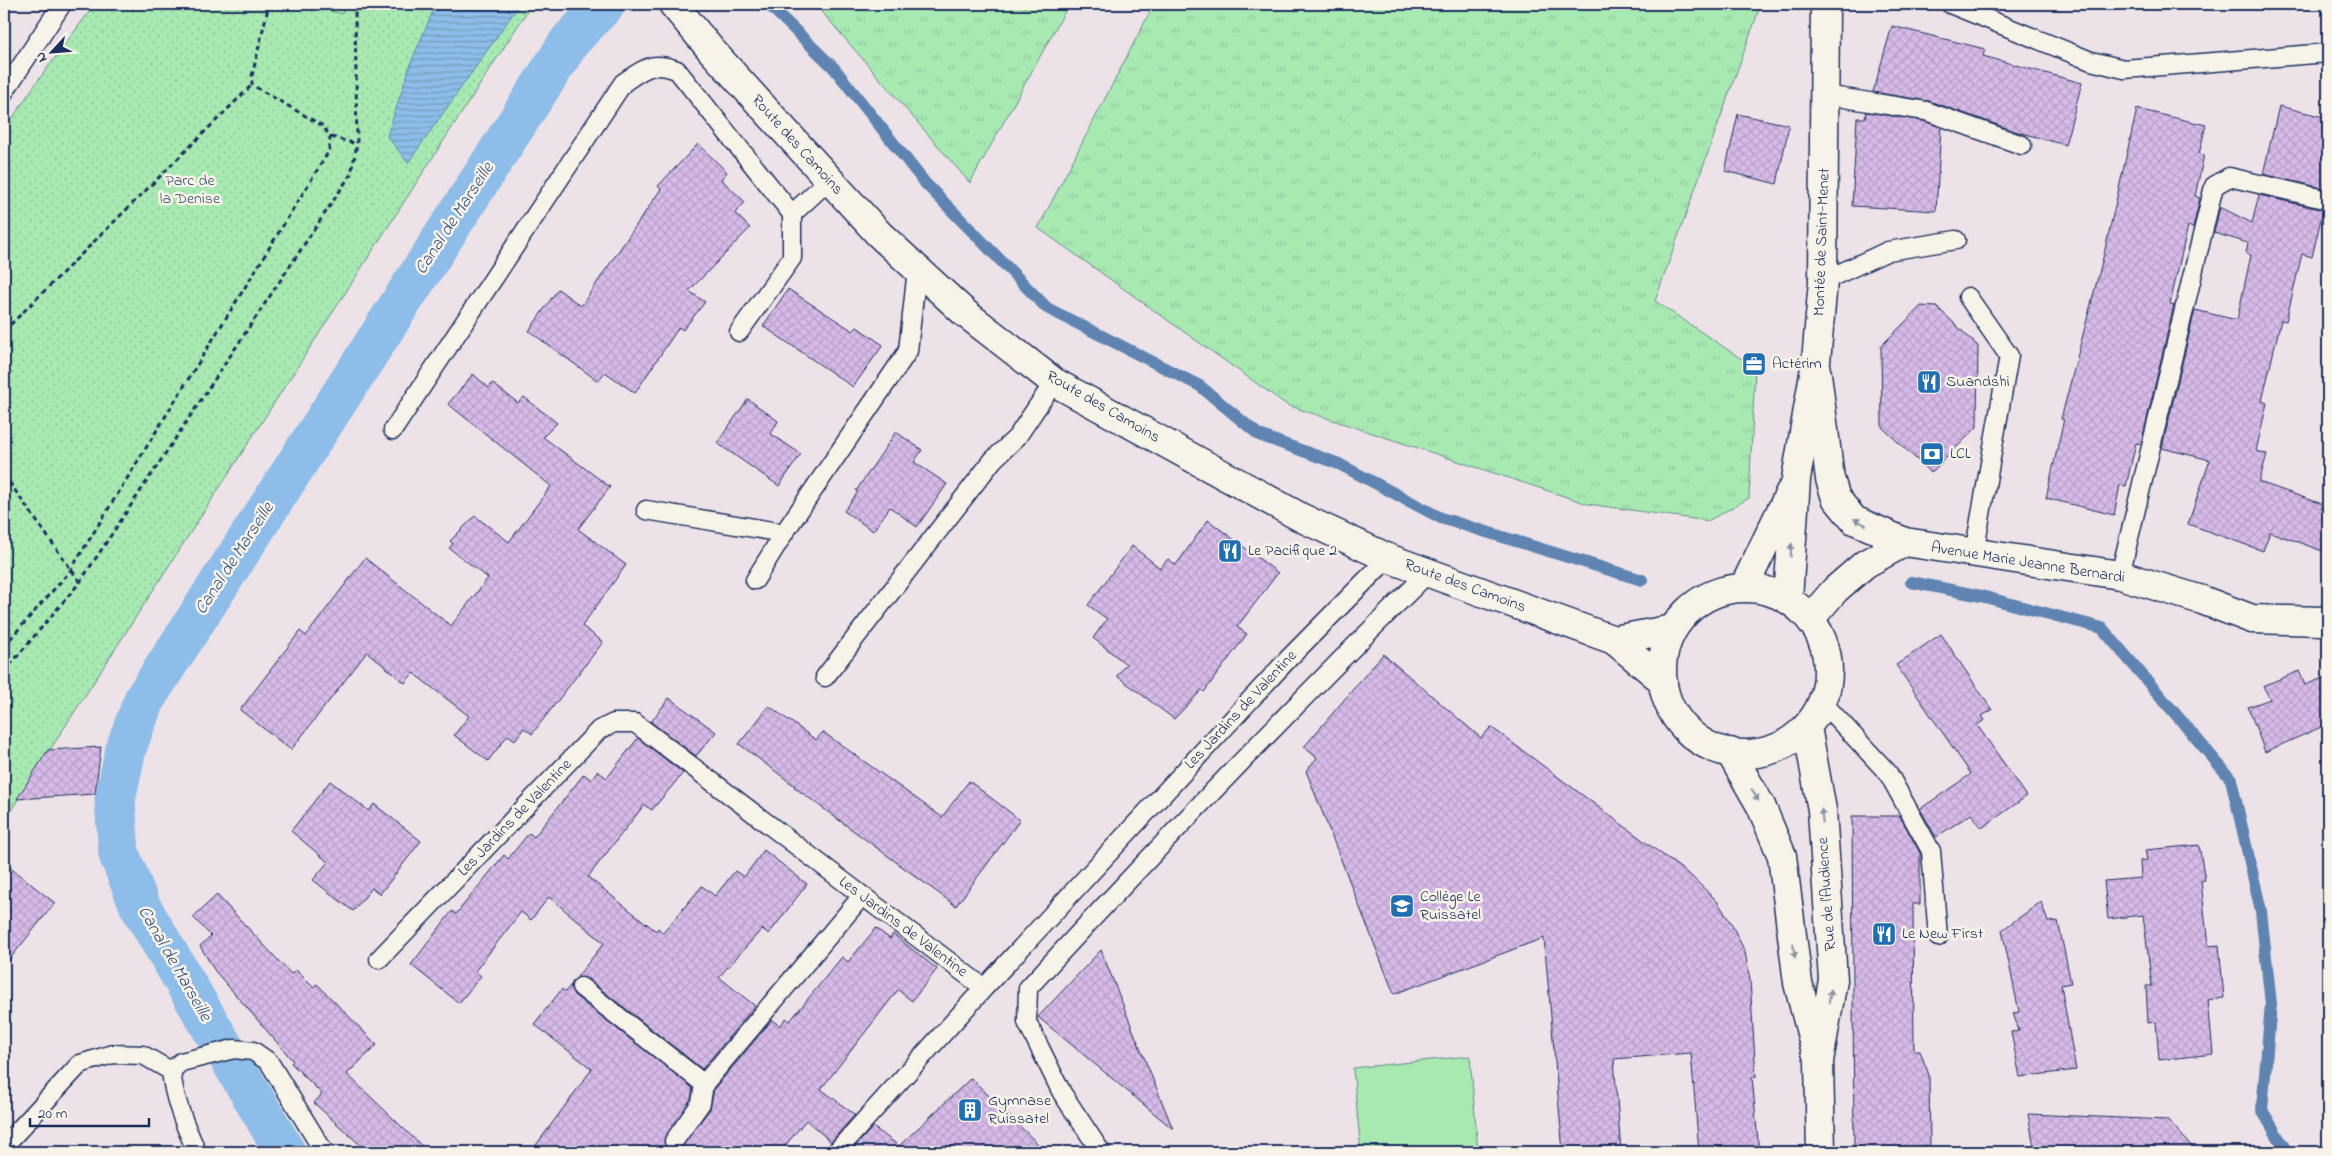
<svg xmlns="http://www.w3.org/2000/svg" width="2332" height="1156" viewBox="0 0 2332 1156" font-family="'Indie Flower',sans-serif">
<style>
.grass{fill:url(#grass-tufts);stroke:#628c88}
.park{fill:url(#park-dots);stroke:#628c88}
.pitch{fill:#a8e9b2;stroke:#628c88}
.water{fill:url(#water-rules);stroke:#5f84b1}
.lines{fill:none;stroke-linecap:round;stroke-linejoin:round}
.stream{stroke:#5f84b1;stroke-width:12}
.canal{stroke:#8dbde8;stroke-width:41}
.building{fill:url(#building-cross-hatch);stroke:#1b2f5e}
.service-casing{stroke:#1b2f5e;stroke-width:21}
.minor-casing{stroke:#1b2f5e;stroke-width:31}
.tertiary-casing{stroke:#1b2f5e;stroke-width:31}
.secondary-casing{stroke:#1b2f5e;stroke-width:31}
.path{stroke:#1b2f5e;stroke-width:3;stroke-dasharray:5 4;stroke-linecap:butt}
.service{stroke:#f7f3e8;stroke-width:18}
.minor{stroke:#f7f3e8;stroke-width:28}
.tertiary{stroke:#f7f3e8;stroke-width:28}
.secondary{stroke:#f7f3e8;stroke-width:28}
.oneway{fill:#8991a3}
.labels{text-anchor:middle;dominant-baseline:central;stroke-width:5;stroke-linejoin:round;paint-order:stroke}
.street-label{font-size:16px;fill:#1b2f5e;stroke:#f7f3e8}
.park-label{font-size:16px;fill:#37546f;stroke:#f7f3e8}
.poi-label{font-size:16px;fill:#1b2f5e;stroke:#f7f3e8;text-anchor:start}
.water-label{font-size:18px;font-style:italic;fill:#385280;stroke:#f7f3e8}
</style>
<defs>
<pattern id="grass-tufts" width="24" height="20" patternUnits="userSpaceOnUse" patternTransform="scale(1.25)"><rect width="24" height="20" fill="#a8e9b2"/><path d="M3 7l-1-3M5 7V3M7 7l1-3M15 17l-1-3M17 17v-4M19 17l1-3" fill="none" stroke="#90c89c"/></pattern>
<pattern id="park-dots" width="8" height="8" patternUnits="userSpaceOnUse" patternTransform="scale(1.25)"><rect width="8" height="8" fill="#a8e9b2"/><path d="M2 2h.1M6 6h.1" fill="none" stroke="#90c89c" stroke-width="1.8" stroke-linecap="round"/></pattern>
<pattern id="water-rules" width="6" height="5" patternUnits="userSpaceOnUse" patternTransform="scale(1.25)"><rect width="6" height="5" fill="#8dbde8"/><path d="M0 2.5h6" fill="none" stroke="#729abf"/></pattern>
<pattern id="building-cross-hatch" width="8" height="8" patternUnits="userSpaceOnUse" patternTransform="scale(1.25)"><rect width="8" height="8" fill="#d7bae7"/><path d="M0 0l8 8M0 8l8-8" fill="none" stroke="#b8a0c9"/></pattern>
</defs>
<rect width="100%" height="100%" fill="#ede2e8"/>
<filter id="ink" filterUnits="userSpaceOnUse"><feTurbulence type="fractalNoise" baseFrequency=".02" numOctaves="2"/><feDisplacementMap in="SourceGraphic" scale="10" xChannelSelector="R" yChannelSelector="G"/><feConvolveMatrix kernelMatrix="1 2 1 2 8 2 1 2 1" color-interpolation-filters="sRGB"/></filter>
<g filter="url(#ink)">
<!-- grass -->
<path class="grass" d="M 815,4 L 1069,4 L 970,183 Z
M 1154,4 L 1761,4 L 1655,301 L 1755,368 L 1749,498 L 1708,521 L 1588,504 L 1287,405 L 1038,228 Z"/>
<!-- park -->
<path class="park" d="M 95,4 L 532,4 L 4,821 L 4,131 L 34,86 Z"/>
<!-- pitch -->
<path class="pitch" d="M 304,4 L 344,4 L 342,14 Z
M 1470,1056 L 1478,1152 L 1361,1152 L 1353,1068 Z"/>
<!-- water -->
<path class="water" d="M 436,4 L 520,4 L 408,163 L 387,136 L 412,60 Z"/>
<g class="lines">
<!-- stream -->
<path class="stream" d="M 768,4 L 834,68 L 925,183 L 1047,308 L 1200,386 L 1259,435 L 1339,464 L 1441,518 L 1642,580
M 1911,582 L 1981,596 L 2102,628 L 2231,779 L 2261,911 L 2271,1004 L 2262,1110 L 2287,1152"/>
<!-- canal -->
<path class="canal" d="M 285,1152 L 140,906 L 119,854 L 115,800 L 126,748 L 144,700 L 570,41 L 605,4"/>
</g>
<!-- building -->
<path class="building" d="M 1892,26 L 1985,49 L 1983,56 L 2082,83 L 2065,145 L 2018,132 L 1929,101 L 1873,92 Z
M 2279,106 L 2328,118 L 2327,189 L 2263,174 Z
M 2137,109 L 2206,125 L 2199,154 L 2204,155 L 2195,196 L 2200,198 L 2193,228 L 2188,226 L 2170,304 L 2174,305 L 2141,444 L 2136,443 L 2126,486 L 2120,485 L 2114,515 L 2046,498 L 2063,423 L 2064,420 L 2061,419 L 2104,254 Z
M 1866,112 L 1923,121 L 1941,127 L 1936,211 L 1852,206 L 1857,118 L 1865,118 Z
M 1738,114 L 1789,125 L 1777,184 L 1725,171 Z
M 698,144 L 727,172 L 721,179 L 745,202 L 735,213 L 750,228 L 689,291 L 705,302 L 683,330 L 679,327 L 635,393 L 605,372 L 598,381 L 529,331 L 558,289 L 581,306 L 661,189 L 658,186 Z
M 2259,195 L 2323,210 L 2312,257 L 2302,254 L 2286,321 L 2281,320 L 2262,401 L 2267,403 L 2256,451 L 2267,454 L 2259,482 L 2328,506 L 2328,553 L 2270,532 L 2263,551 L 2188,524 L 2210,460 L 2162,448 L 2195,310 L 2237,320 L 2251,255 L 2246,253 L 2248,243 L 2214,233 L 2220,207 L 2252,223 Z
M 788,289 L 853,331 L 857,327 L 883,345 L 853,387 L 763,326 Z
M 1921,306 L 1937,307 L 1978,346 L 1977,427 L 1931,473 L 1882,427 L 1881,346 Z
M 473,374 L 489,388 L 492,383 L 518,403 L 524,397 L 557,423 L 543,437 L 610,487 L 578,529 L 626,565 L 582,626 L 603,642 L 532,734 L 524,728 L 515,740 L 508,735 L 488,761 L 454,735 L 469,716 L 413,673 L 405,683 L 367,652 L 291,750 L 240,710 L 300,631 L 306,636 L 365,558 L 451,626 L 488,578 L 449,548 L 453,544 L 450,541 L 475,516 L 509,542 L 551,486 L 448,404 Z
M 748,399 L 778,421 L 771,434 L 801,454 L 779,486 L 717,443 Z
M 896,432 L 922,450 L 914,462 L 947,484 L 917,527 L 890,507 L 873,531 L 844,511 L 858,492 L 856,491 Z
M 1208,520 L 1278,573 L 1237,627 L 1247,634 L 1204,692 L 1202,690 L 1174,719 L 1117,676 L 1126,664 L 1093,638 L 1107,619 L 1088,605 L 1132,546 L 1160,568 L 1168,559 L 1176,565 Z
M 1941,634 L 1992,710 L 1982,716 L 1985,720 L 1977,725 L 2027,796 L 1982,828 L 1971,814 L 1936,837 L 1920,809 L 1971,774 L 1896,665 Z
M 1383,654 L 1481,738 L 1491,727 L 1691,876 L 1717,901 L 1731,923 L 1745,952 L 1750,980 L 1756,1077 L 1752,1077 L 1759,1152 L 1699,1152 L 1691,1053 L 1614,1059 L 1621,1152 L 1563,1152 L 1544,938 L 1394,994 L 1306,771 L 1317,758 L 1304,747 Z
M 2299,671 L 2305,685 L 2328,676 L 2328,724 L 2265,752 L 2248,707 L 2270,699 L 2263,686 Z
M 669,698 L 716,732 L 696,756 L 651,722 Z
M 769,706 L 816,740 L 823,732 L 942,817 L 969,781 L 1020,820 L 956,906 L 794,787 L 795,786 L 739,744 Z
M 638,738 L 683,773 L 652,810 L 644,805 L 588,877 L 656,931 L 658,928 L 663,933 L 702,886 L 715,896 L 735,871 L 744,877 L 764,850 L 807,884 L 769,934 L 762,929 L 719,977 L 755,1006 L 702,1069 L 588,979 L 577,977 L 604,943 L 549,897 L 531,920 L 521,912 L 475,971 L 481,976 L 459,1003 L 411,965 L 452,911 L 456,914 L 504,855 L 508,859 L 529,833 L 534,837 L 584,774 L 591,780 L 597,771 L 607,778 Z
M 101,747 L 95,794 L 17,799 L 48,750 Z
M 330,781 L 369,811 L 374,804 L 421,841 L 380,894 L 372,888 L 353,911 L 313,880 L 328,862 L 291,831 Z
M 1852,816 L 1900,816 L 1920,853 L 1920,904 L 1913,904 L 1914,1051 L 1920,1051 L 1929,1075 L 1930,1146 L 1919,1146 L 1919,1152 L 1854,1152 Z
M 2199,845 L 2205,880 L 2201,881 L 2208,946 L 2219,945 L 2224,998 L 2208,1000 L 2213,1054 L 2159,1060 L 2156,1022 L 2148,1023 L 2146,986 L 2152,986 L 2143,915 L 2108,919 L 2104,881 L 2141,878 L 2140,861 L 2147,860 L 2145,850 Z
M 4,863 L 55,903 L 4,966 Z
M 217,895 L 291,974 L 296,970 L 313,987 L 317,984 L 377,1045 L 347,1074 L 428,1152 L 368,1152 L 314,1103 L 322,1094 L 291,1063 L 293,1061 L 215,971 L 200,946 L 211,936 L 193,917 Z
M 2041,902 L 2048,922 L 2058,921 L 2071,983 L 2061,985 L 2076,1070 L 2020,1077 L 2011,1032 L 2019,1031 L 2013,1013 L 2019,1012 L 2002,930 Z
M 876,928 L 890,939 L 893,934 L 937,969 L 912,1001 L 898,990 L 821,1089 L 855,1115 L 831,1142 L 806,1120 L 780,1152 L 531,1152 L 592,1069 L 534,1024 L 562,989 L 565,992 L 571,985 L 574,995 L 693,1088 L 691,1099 L 664,1140 L 667,1149 L 678,1151 L 710,1109 L 714,1089 L 772,1020 L 780,1026 L 786,1018 L 790,1021 L 842,957 L 848,962 Z
M 1101,950 L 1141,1050 L 1173,1129 L 1038,1017 Z
M 971,1078 L 1046,1152 L 850,1152 L 873,1127 L 899,1146 Z
M 2028,1114 L 2168,1120 L 2197,1152 L 2035,1152 Z"/>
<g class="lines">
<defs>
<path id="service" d="M 1950,4 L 2091,61 L 2124,69 L 2328,53
M 4,92 L 62,4
M 1825,95 L 1926,111 L 2022,145
M 1823,281 L 1888,251 L 1956,240
M 1968,297 L 2009,356 L 1974,554
M 739,332 L 792,258 L 792,214 L 829,180
M 393,430 L 623,83 C 645,68 651,61 677,70 L 792,214
M 646,510 L 784,533
M 2120,575 L 2214,186 L 2229,177 L 2328,200
M 755,580 L 784,533 L 908,351 L 917,269
M 825,677 L 993,460 L 1017,437 L 1054,382
M 1822,702 L 1888,773 L 1931,851 L 1938,937
M 379,959 L 599,730 L 614,723 L 635,723 L 984,988 L 1289,658 L 1388,558
M 581,987 L 704,1084
M 674,1141 L 701,1103 L 704,1084 L 862,896
M 4,1146 L 80,1064 L 113,1054 L 143,1055 L 171,1071
M 197,1152 C 185,1126 174,1100 171,1071 L 181,1062 L 234,1049 L 253,1051 L 269,1062 L 324,1152
M 836,1152 L 984,988
M 1101,1152 L 1062,1093 L 1027,1022 L 1028,988 C 1158,847 1291,708 1428,573"/>
<path id="minor" d="M 1817,374 L 1830,479 L 1836,498 L 1854,520 L 1905,542 L 2120,575 L 2202,600 L 2252,619 L 2321,621 L 2328,619
M 1810,619 L 1835,590 L 1865,564 L 1905,542"/>
<path id="tertiary" d="M 1807,727 L 1822,810 L 1833,980 L 1819,1061 L 1821,1152
M 1730,752 L 1761,806 L 1782,856 L 1798,983 L 1816,1052"/>
<path id="secondary" d="M 673,4 L 712,51 L 879,234 L 965,313 L 1054,382 L 1302,518 L 1388,558 L 1614,640 L 1663,681
M 1744,587 L 1790,492
M1662 671a83 83 0 1 1 166 0a83 83 0 1 1-166 0Z
M 1788,599 L 1796,479 L 1816,362 L 1823,281 L 1825,4
M 1614,640 L 1673,629"/>
</defs>
<!-- service casing -->
<use href="#service" class="service-casing"/>
<!-- minor casing -->
<use href="#minor" class="minor-casing"/>
<!-- tertiary casing -->
<use href="#tertiary" class="tertiary-casing"/>
<!-- secondary casing -->
<use href="#secondary" class="secondary-casing"/>
<!-- path -->
<path class="path" d="M 331,137 L 357,144
M 4,331 L 252,85
M 4,475 L 80,582
M 4,646 L 70,571 L 329,151 L 330,137 L 323,126 L 252,85 L 252,76 L 269,4
M 4,672 L 80,582 L 351,174 L 357,144 L 355,14 L 358,4"/>
<!-- service -->
<use href="#service" class="service"/>
<!-- minor -->
<use href="#minor" class="minor"/>
<!-- tertiary -->
<use href="#tertiary" class="tertiary"/>
<!-- secondary -->
<use href="#secondary" class="secondary"/>
</g>
<!-- one-way arrows -->
<defs><path id="oneway-solid" d="M-6-.8H1V-3.2L6.5 0L1 3.2V.8H-6Z" transform="scale(1.25)"/></defs>
<g class="oneway">
<use href="#oneway-solid" transform="translate(1860 522) rotate(-153)"/>
<use href="#oneway-solid" transform="translate(1791 550) rotate(-86)"/>
<use href="#oneway-solid" transform="translate(1755 795) rotate(60)"/>
<use href="#oneway-solid" transform="translate(1822 816) rotate(-95)"/>
<use href="#oneway-solid" transform="translate(1794 951) rotate(83)"/>
<use href="#oneway-solid" transform="translate(1830 996) rotate(-80)"/>
</g>
</g>
<!-- icons -->
<defs>
<symbol id="office-square" viewBox="-11 -11 22 22"><rect x="-9" y="-9" width="18" height="18" rx="4" fill="#1f6fb2" stroke="#f7f3e8"/><path d="M-6-3h4V-5.5h4V-3h4V5H-6ZM-1-4.5V-3h2v-1.5ZM-6 0V1H6V0Z" fill="#fff"/></symbol>
<symbol id="restaurant-square" viewBox="-11 -11 22 22"><rect x="-9" y="-9" width="18" height="18" rx="4" fill="#1f6fb2" stroke="#f7f3e8"/><path d="M-5-6h1v4h1v-4h1v4h1v-4h1v5L-1.5 .5V6h-2V.5L-5-1ZM5-6V6H3V1.5H1.5Q1.5-4 5-6Z" fill="#fff"/></symbol>
<symbol id="bank-square" viewBox="-11 -11 22 22"><rect x="-9" y="-9" width="18" height="18" rx="4" fill="#1f6fb2" stroke="#f7f3e8"/><path d="M-6-4H6V4H-6ZM0-2.3a2.3 2.3 0 1 0 0 4.6a2.3 2.3 0 1 0 0-4.6Z" fill="#fff"/></symbol>
<symbol id="school-square" viewBox="-11 -11 22 22"><rect x="-9" y="-9" width="18" height="18" rx="4" fill="#1f6fb2" stroke="#f7f3e8"/><path d="M0-5L7-2L0 1L-7-2ZM-4 1L0 2.5L4 1V4Q0 6-4 4Z" fill="#fff"/></symbol>
<symbol id="building-square" viewBox="-11 -11 22 22"><rect x="-9" y="-9" width="18" height="18" rx="4" fill="#1f6fb2" stroke="#f7f3e8"/><path d="M-4-6H4V6H1V3H-1V6H-4ZM-2.5-4.3h1.7v1.8h-1.7ZM.8-4.3h1.7v1.8H.8ZM-2.5-1h1.7V.8h-1.7ZM.8-1h1.7V.8H.8Z" fill="#fff"/></symbol>
</defs>
<g fill-rule="evenodd">
<use href="#office-square" x="1740" y="350" width="28" height="28"/>
<use href="#restaurant-square" x="1915" y="368" width="28" height="28"/>
<use href="#bank-square" x="1918" y="440" width="28" height="28"/>
<use href="#restaurant-square" x="1216" y="537" width="28" height="28"/>
<use href="#school-square" x="1388" y="892" width="28" height="28"/>
<use href="#restaurant-square" x="1870" y="920" width="28" height="28"/>
<use href="#building-square" x="956" y="1096" width="28" height="28"/>
</g>
<g class="labels">
<!-- street labels -->
<g class="street-label">
<text transform="translate(797 145) rotate(48)">Route des Camoins</text>
<text transform="translate(1822 242) rotate(-88)">Montée de Saint-Menet</text>
<text transform="translate(1103 407) rotate(30)">Route des Camoins</text>
<text transform="translate(2028 563) rotate(9)">Avenue Marie Jeanne Bernardi</text>
<text transform="translate(1465 586) rotate(20)">Route des Camoins</text>
<text transform="translate(1241 710) rotate(-47)">Les Jardins de Valentine</text>
<text transform="translate(515 818) rotate(-46)">Les Jardins de Valentine</text>
<text transform="translate(1827 894) rotate(-94)">Rue de l'Audience</text>
<text transform="translate(903 927) rotate(37)">Les Jardins de Valentine</text>
</g>
<!-- park labels -->
<g class="park-label">
<text x="190" y="181">Parc de<tspan x="190" dy="18">la Denise</tspan></text>
</g>
<!-- poi labels -->
<g class="poi-label">
<text x="1772" y="364">Actérim</text>
<text x="1946" y="382">Suandshi</text>
<text x="1950" y="454">LCL</text>
<text x="1248" y="551">Le Pacifique 2</text>
<text x="1420" y="897">Collège Le<tspan x="1420" dy="18">Ruissatel</tspan></text>
<text x="1902" y="934">Le New First</text>
<text x="988" y="1101">Gymnase<tspan x="988" dy="18">Ruissatel</tspan></text>
</g>
<!-- water labels -->
<g class="water-label">
<text transform="translate(455 219) rotate(-57)">Canal de Marseille</text>
<text transform="translate(235 559) rotate(-57)">Canal de Marseille</text>
<text transform="translate(174 964) rotate(60)">Canal de Marseille</text>
</g>
</g>
<!-- margin -->
<rect width="2332" height="1156" fill="none" stroke="#f7f3e8" stroke-width="20"/>
<rect x="10" y="10" width="2312" height="1136" fill="none" stroke="#1b2f5e" stroke-width="2" filter="url(#ink)"/>
<!-- north arrow -->
<g transform="translate(52 52) rotate(244)" stroke="#f7f3e8" stroke-width="4" paint-order="stroke">
<path d="M0-4L9 19L0 12L-9 19Z" fill="#1b2f5e"/>
<text y="-8" font-size="14" font-weight="bold" text-anchor="middle" fill="#1b2f5e">N</text>
</g>
<!-- scale -->
<path d="M30 1118v8h119v-8" fill="none" stroke="#1b2f5e" stroke-width="2.5"/>
<text x="38" y="1118" font-size="15" fill="#1b2f5e" stroke="#f7f3e8" stroke-width="4" paint-order="stroke">20 m</text>
</svg>
